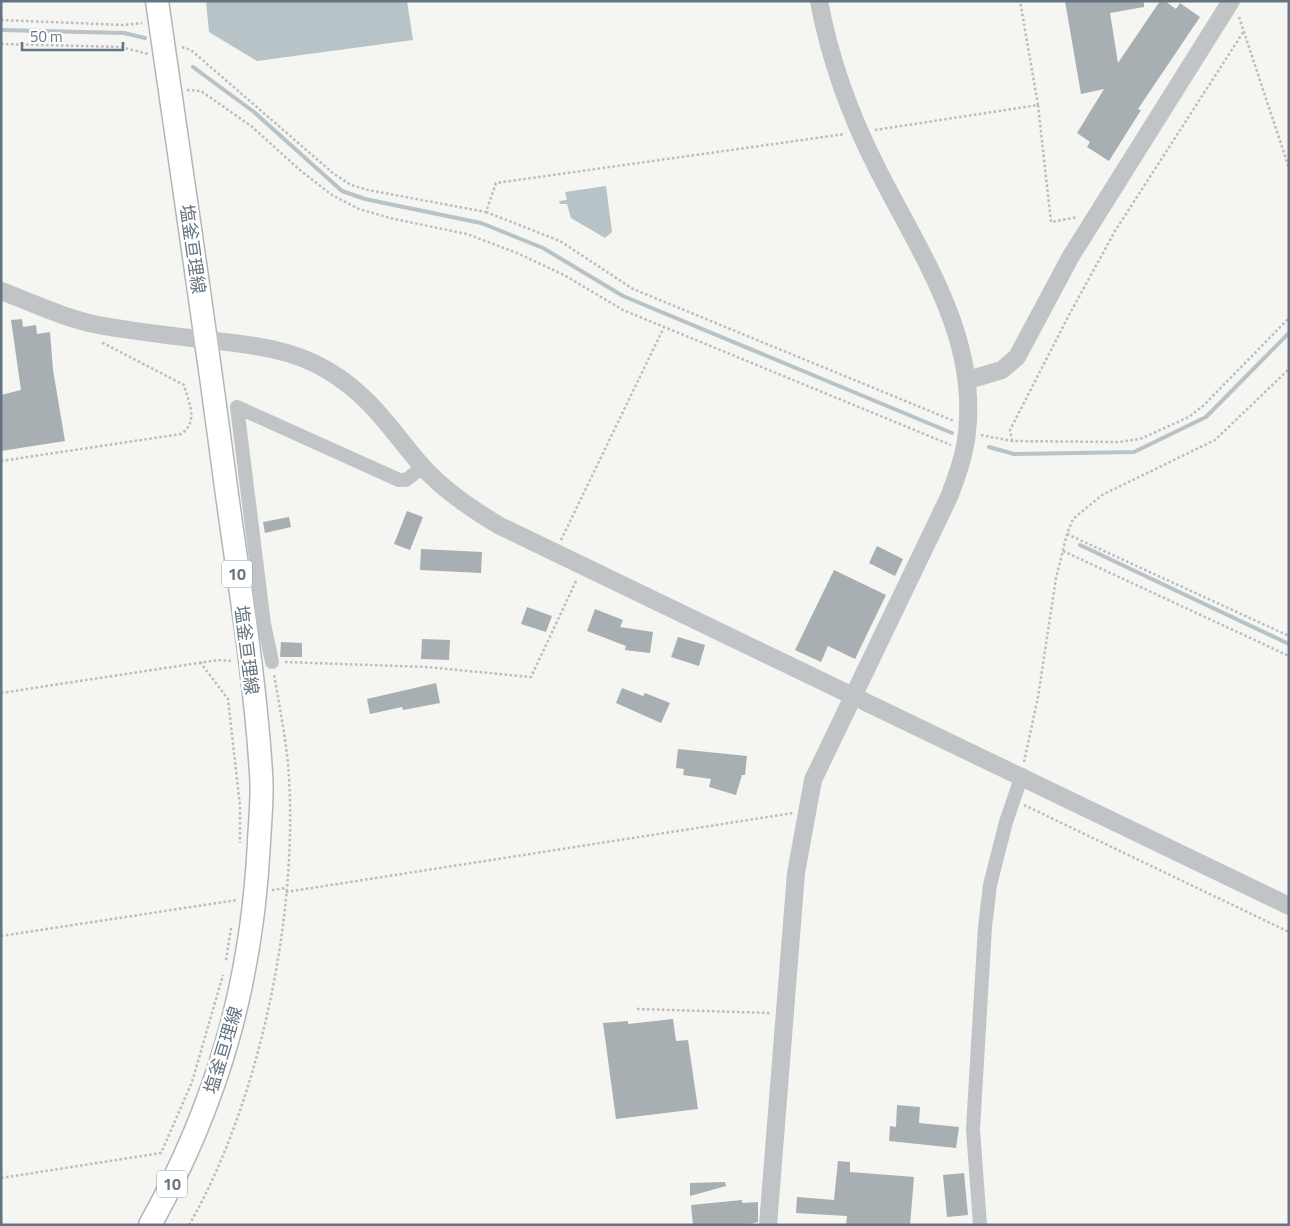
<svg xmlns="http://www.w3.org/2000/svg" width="1290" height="1226" viewBox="0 0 1290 1226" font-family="'Titillium Web','Noto Sans JP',sans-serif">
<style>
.water{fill:#b7c3c7}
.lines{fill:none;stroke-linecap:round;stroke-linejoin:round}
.stream{stroke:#b7c3c7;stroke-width:4}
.building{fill:#a7afb3}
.primary-casing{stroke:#b1b6b9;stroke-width:25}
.path{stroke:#babcbe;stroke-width:2.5;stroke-dasharray:2.5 2.5;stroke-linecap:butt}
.minor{stroke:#c0c4c7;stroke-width:14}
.tertiary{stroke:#c0c4c7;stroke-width:18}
.primary{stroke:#fff;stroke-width:22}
.labels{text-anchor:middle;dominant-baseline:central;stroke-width:5;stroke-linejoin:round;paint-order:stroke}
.shield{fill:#fff;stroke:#929ea7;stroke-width:1}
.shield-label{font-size:16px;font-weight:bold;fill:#647581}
.street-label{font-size:18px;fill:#647581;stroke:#fff}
</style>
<rect width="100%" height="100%" fill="#f5f5f1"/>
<!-- water -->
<path class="water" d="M 206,1 L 407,1 L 413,40 L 257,61 L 209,32 Z
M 606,186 L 612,232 L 605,238 L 571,218 L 567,204 L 560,204 L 559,201 L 567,200 L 565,192 Z"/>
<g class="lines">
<!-- stream -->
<path class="stream" d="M 1,30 L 124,33 L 145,38
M 193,67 L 254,112 L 342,191 L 365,199 L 481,223 L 543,248 L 623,296 L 952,433
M 989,447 L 1014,454 L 1134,452 L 1206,417 L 1289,333
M 1080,545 L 1289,644"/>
</g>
<!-- building -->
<path class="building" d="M 1065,1 L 1144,1 L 1144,7 L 1110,13 L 1118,63 L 1160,1 L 1165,1 L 1176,9 L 1180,3 L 1200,17 L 1138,109 L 1141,110 L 1109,161 L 1087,147 L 1090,142 L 1077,133 L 1104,89 L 1081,94 Z
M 22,319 L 23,327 L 36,325 L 37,334 L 50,332 L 53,370 L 65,441 L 1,451 L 1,395 L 21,390 L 11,320 Z
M 407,511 L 423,517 L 410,550 L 394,544 Z
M 289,517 L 291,527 L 265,533 L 263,522 Z
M 877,546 L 903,559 L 895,576 L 869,563 Z
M 421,549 L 482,552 L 481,573 L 420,570 Z
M 834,570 L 886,595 L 855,659 L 828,646 L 821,662 L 795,650 Z
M 527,607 L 552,616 L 546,632 L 521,624 Z
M 595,609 L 623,620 L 620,627 L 653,632 L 650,653 L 625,650 L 626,646 L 587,631 Z
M 678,637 L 705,645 L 699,666 L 671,657 Z
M 422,639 L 450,640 L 449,660 L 421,659 Z
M 281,642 L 302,643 L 302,657 L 280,657 Z
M 436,683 L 440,703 L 403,710 L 402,707 L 370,714 L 367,699 Z
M 622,688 L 643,696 L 645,693 L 670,703 L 661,723 L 616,703 Z
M 678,749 L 747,756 L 745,775 L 742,775 L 736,795 L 709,787 L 711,779 L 683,775 L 684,769 L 676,768 Z
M 673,1019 L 676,1041 L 688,1040 L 698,1109 L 616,1119 L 603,1023 L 628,1021 L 628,1024 Z
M 897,1105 L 920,1107 L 919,1123 L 959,1127 L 956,1148 L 889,1141 L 890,1126 L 896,1127 Z
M 838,1161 L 850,1162 L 850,1172 L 914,1177 L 910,1225 L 846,1225 L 847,1216 L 796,1213 L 797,1197 L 834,1200 Z
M 964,1173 L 968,1215 L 947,1217 L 943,1175 Z
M 725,1182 L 726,1186 L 690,1196 L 690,1183 Z
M 742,1200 L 742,1203 L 758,1202 L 758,1222 L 746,1225 L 693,1225 L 691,1205 Z"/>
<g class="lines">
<defs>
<path id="primary" d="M 150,1225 C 218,1102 252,983 259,842 C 260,819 263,796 261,773 C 255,675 238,577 225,480 C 204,320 180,161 157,1"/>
</defs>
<!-- primary casing -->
<use href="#primary" class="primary-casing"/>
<!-- path -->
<path class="path" d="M 1239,17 L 1289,168
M 1,20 L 124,25 L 142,23
M 1,44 L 121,47 L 148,54
M 182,47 L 191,50 L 334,174 L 351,185 L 368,190 L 486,212 L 496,183 L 845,134
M 187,90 L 201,91 L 251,126 L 301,171 L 332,195 L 359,209 L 394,219 L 467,234 L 517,253 L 564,275 L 623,310 L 951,445
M 1038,105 L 1051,222 L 1078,217
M 875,130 L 1038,105 L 1020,1
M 486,212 L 560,241 L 633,289 L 954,421
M 981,435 L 1012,441 L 1119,442 L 1140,439 L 1189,417 L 1204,405 L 1289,318
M 1012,441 L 1010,430 L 1069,315 L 1115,231 L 1244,31
M 1,461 L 181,434 C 199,421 189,404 184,385 L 101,342
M 1067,534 L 1289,636
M 561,540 L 664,327
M 1063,551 L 1289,656
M 200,662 L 228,699 L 240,806 L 240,843
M 285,662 L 426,667 L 531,677 L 577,579
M 1,693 L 218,660 L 232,661
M 1024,762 L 1038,697 L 1056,578 L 1067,534 L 1073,519 L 1102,495 L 1215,440 L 1289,369
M 1024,805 L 1289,932
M 272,890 L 286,888
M 286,892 L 793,813
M 1,936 L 237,900
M 226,960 L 231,928
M 637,1009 L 771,1013
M 1,1178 L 161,1153 L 192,1082 L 223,975
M 189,1225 C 261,1100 300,907 288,764 C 285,734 279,704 274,674"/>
<!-- minor -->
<path class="minor" d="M 272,662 L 264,624 L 237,407 L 399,480 L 406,480 L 423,467
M 980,1225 L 973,1129 L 985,927 L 990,885 L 1006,822 L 1022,775"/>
<!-- tertiary -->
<path class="tertiary" d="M 1,291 C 33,303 64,318 98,325 C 131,331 165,335 199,339 C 243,344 289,347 327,370 C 371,396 390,429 422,466 C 443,490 473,510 500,526 L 1289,906
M 968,380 L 1002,370 L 1017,357 L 1071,256 L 1231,1
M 768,1225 L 796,873 L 813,780 L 949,497 C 957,476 965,454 967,432 C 978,334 919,252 877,168 C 850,115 830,60 819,1"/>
<!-- primary -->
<use href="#primary" class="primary"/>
</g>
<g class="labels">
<!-- shield labels -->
<g class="shield">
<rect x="222" y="560.5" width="30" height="27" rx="4"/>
<rect x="157" y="1170.5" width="30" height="27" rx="4"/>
</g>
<g class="shield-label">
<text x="237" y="574">10</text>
<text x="172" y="1184">10</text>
</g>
<!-- street labels -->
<g class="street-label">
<text transform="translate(193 249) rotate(82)">塩釜亘理線</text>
<text transform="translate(247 650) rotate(83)">塩釜亘理線</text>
<text transform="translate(223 1050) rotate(-73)">塩釜亘理線</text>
</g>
</g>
<!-- border -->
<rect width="1290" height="1226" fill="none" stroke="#647581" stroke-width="5"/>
<!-- scale -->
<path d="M22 42v8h101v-8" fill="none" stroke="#647581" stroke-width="2.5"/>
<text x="30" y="42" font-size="15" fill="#647581" stroke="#ffffff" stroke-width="4" paint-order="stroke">50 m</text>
</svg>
